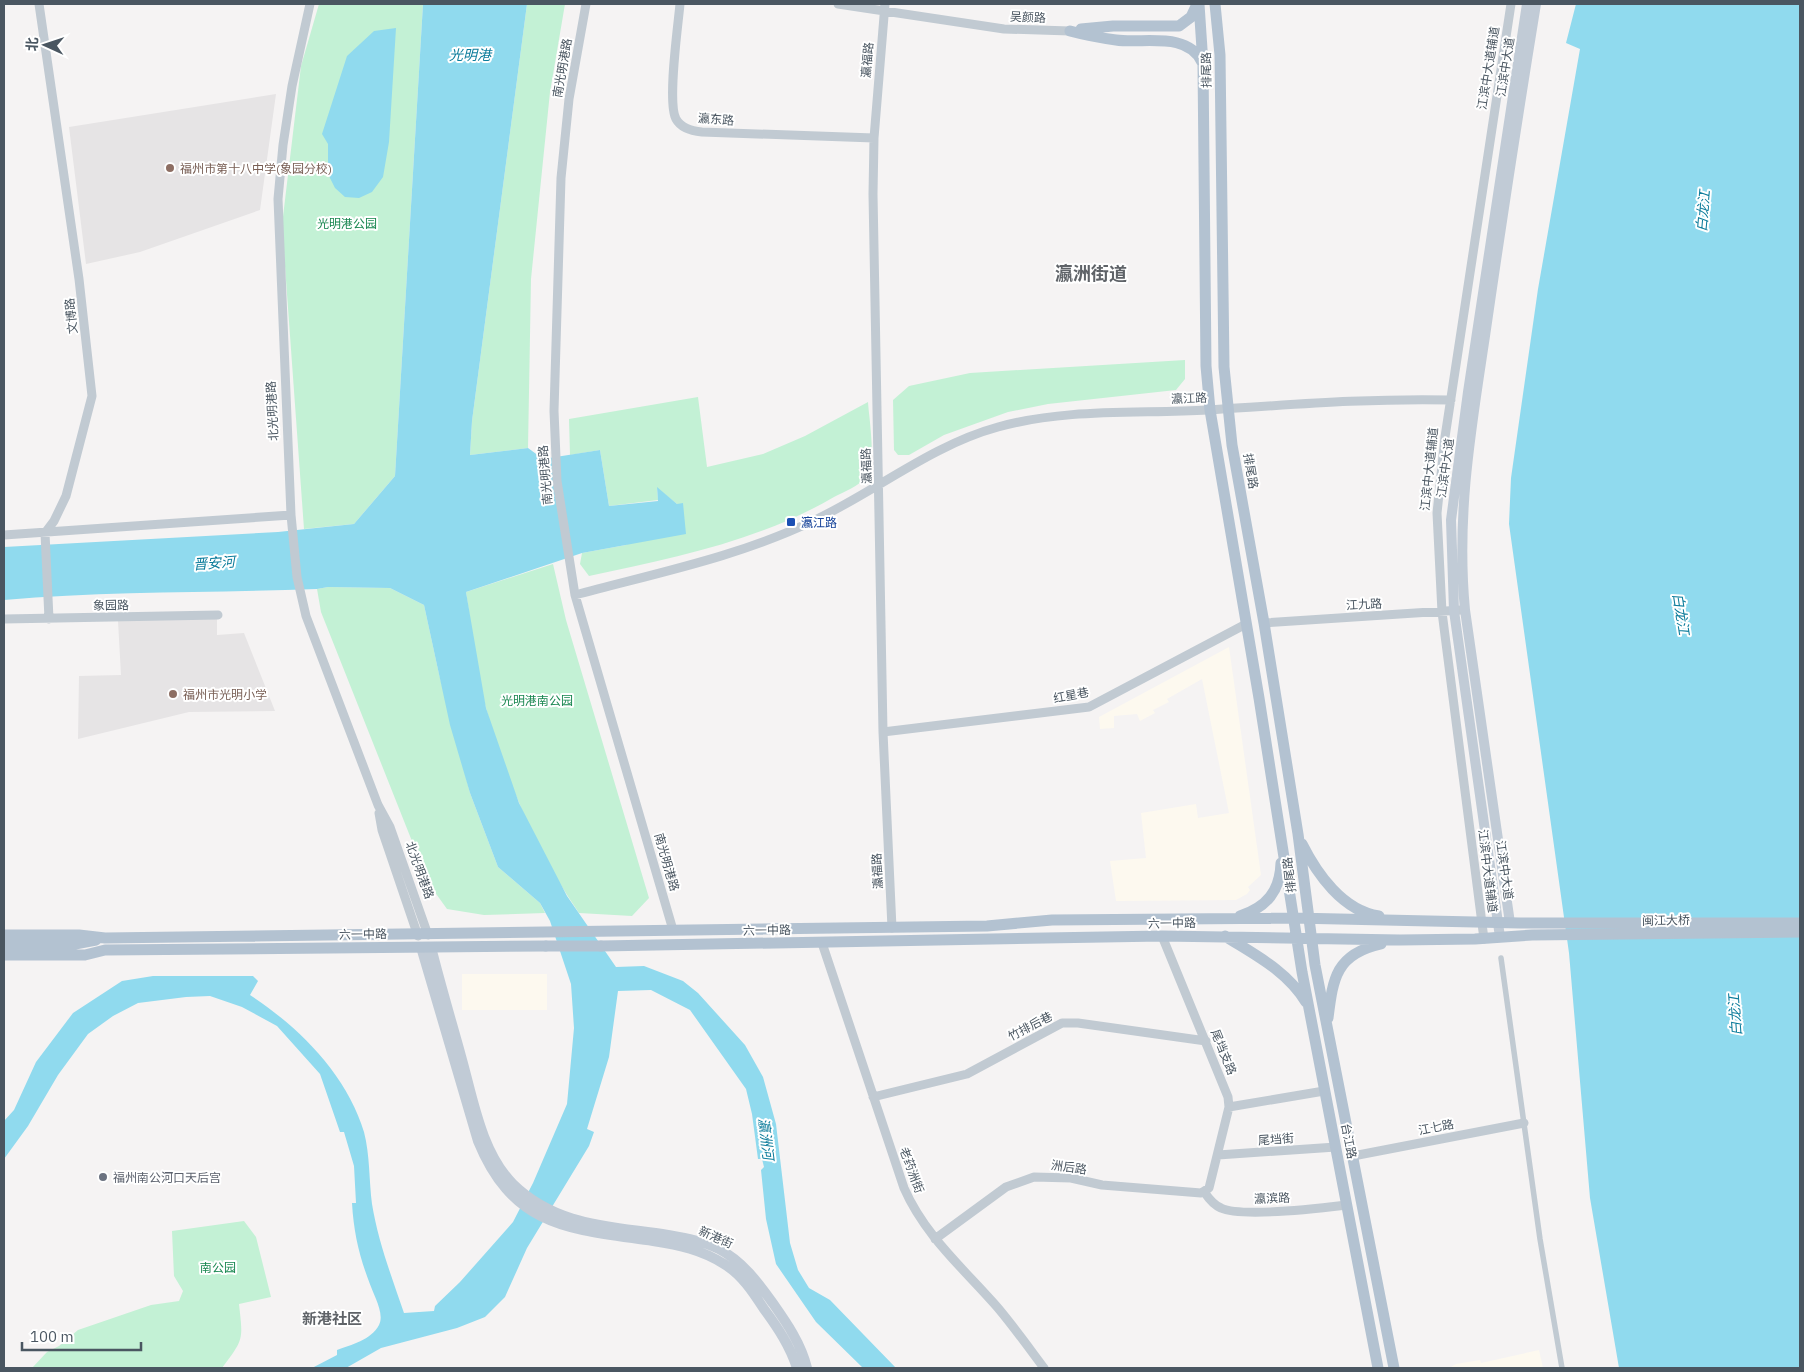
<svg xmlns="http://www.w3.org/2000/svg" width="1804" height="1372" viewBox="0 0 1804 1372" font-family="'IBM Plex Sans','Noto Sans SC',sans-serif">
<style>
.commercial{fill:#fdf9ef}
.education{fill:#e6e4e5}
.green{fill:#c3f1d5}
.water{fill:#90daee}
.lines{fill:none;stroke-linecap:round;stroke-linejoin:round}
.pedestrian{stroke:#c1cad2;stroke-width:5.5}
.tertiary{stroke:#c1cad2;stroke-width:9}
.secondary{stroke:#c1cbd6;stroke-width:10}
.primary{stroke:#b3c2d1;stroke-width:11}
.primary-bridge{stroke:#b3c2d1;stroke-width:11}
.education-dot{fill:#8d6e63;stroke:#fff;stroke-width:2}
.transit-dot{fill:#1a4fb4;stroke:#fff;stroke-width:2}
.worship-dot{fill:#6b7280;stroke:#fff;stroke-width:2}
.labels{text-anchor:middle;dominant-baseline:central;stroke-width:4;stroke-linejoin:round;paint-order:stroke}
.street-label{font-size:12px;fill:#4a5661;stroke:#fff}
.education-label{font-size:12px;fill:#785e54;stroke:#fff;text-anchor:start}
.park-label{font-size:12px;fill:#17864f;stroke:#fff}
.transit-label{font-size:12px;fill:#164399;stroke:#fff;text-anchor:start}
.worship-label{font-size:12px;fill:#5b616d;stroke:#fff;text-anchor:start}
.water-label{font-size:14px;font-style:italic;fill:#0c7c9b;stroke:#fff}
.quarter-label{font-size:15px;font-weight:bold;fill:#5f6368;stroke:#fff}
.district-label{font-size:18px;font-weight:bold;fill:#5f6368;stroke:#fff}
</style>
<rect width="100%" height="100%" fill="#f5f3f3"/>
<!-- commercial -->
<path class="commercial" d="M 1229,647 L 1261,875 L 1248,887 L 1250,890 L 1247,894 L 1236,900 L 1116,901 L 1110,861 L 1146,858 L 1141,813 L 1196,804 L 1198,818 L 1229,813 L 1202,679 L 1167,699 L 1169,702 L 1153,710 L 1155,713 L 1140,721 L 1137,714 L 1114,716 L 1114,728 L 1100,729 L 1099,717 Z
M 462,974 L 547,974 L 547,1010 L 462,1010 Z
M 1539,1350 L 1543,1368 L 1449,1368 L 1456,1364 L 1480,1360 L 1481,1363 Z"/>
<!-- education -->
<path class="education" d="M 276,94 L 260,210 L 140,252 L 86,264 L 69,127 Z
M 217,614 L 217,635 L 244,633 L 275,711 L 189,712 L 78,739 L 79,676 L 121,675 L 118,621 Z"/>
<!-- green -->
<path class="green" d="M 319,4 L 423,4 L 395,476 L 354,524 L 304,529 L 282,225 L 301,66 Z
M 527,4 L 565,4 L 550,92 L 531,279 L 528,448 L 470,455 L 472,421 Z
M 1185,360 L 1185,379 L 1176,390 L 1048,404 L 1008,412 L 944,435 L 909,455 L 898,455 L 894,450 L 893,400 L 909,386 L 970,373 Z
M 698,397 L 707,467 L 763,454 L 805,436 L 868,402 C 869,419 877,464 866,477 C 859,486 844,492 834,497 C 759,541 673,558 589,576 L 580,564 L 582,553 L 626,545 L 683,504 L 677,504 L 657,488 L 658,500 L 609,506 L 600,450 L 570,455 L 569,419 Z
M 553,564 L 566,620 L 649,898 L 632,916 L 579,913 C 537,852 506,780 486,708 C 476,671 472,630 466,592 Z
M 328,587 L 390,588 L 424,605 L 439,674 L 470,793 L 498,867 L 540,903 L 545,913 L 484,915 L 447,909 L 429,884 L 321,612 L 317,589 Z
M 244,1221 L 256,1237 L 271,1297 L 239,1304 C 243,1340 244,1339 222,1368 L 32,1368 L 47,1352 L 59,1346 L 78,1330 L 151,1305 L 179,1301 L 183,1291 L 174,1276 L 172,1231 Z"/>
<!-- water -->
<path class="water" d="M 423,4 L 527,4 L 472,421 L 470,455 L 528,448 L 543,459 L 600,450 L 609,506 L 658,501 L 657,487 L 677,504 L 683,503 L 686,534 L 582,553 L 466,592 L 486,708 L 519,803 L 567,896 L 616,967 L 644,966 L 683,981 L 698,993 L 745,1045 L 763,1077 L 776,1124 L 790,1243 L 798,1270 L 809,1288 L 830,1300 L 896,1368 L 863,1368 L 816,1322 L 776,1264 L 766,1219 L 761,1170 L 764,1167 L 762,1159 L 758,1159 L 752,1114 L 746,1089 L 690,1010 L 651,990 L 618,991 L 609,1057 L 587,1129 L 594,1132 L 589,1146 L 527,1248 L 505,1297 L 485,1317 L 457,1328 L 381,1348 L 346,1368 L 312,1368 L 337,1355 L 337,1350 C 351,1345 371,1340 379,1325 C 383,1317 379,1307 376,1299 C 362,1266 354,1239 352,1203 L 356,1203 L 354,1166 L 344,1132 L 340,1132 L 320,1074 L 277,1026 L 242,1007 L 210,996 L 186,997 L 138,1003 L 113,1016 L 88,1034 L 58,1075 L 28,1126 L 4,1159 L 4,1121 L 14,1110 L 36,1062 L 73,1013 L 122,981 L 153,976 L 253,976 L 258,981 L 250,995 C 299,1027 347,1075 364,1132 C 370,1155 369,1181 372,1204 C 378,1241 392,1278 404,1313 L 434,1311 L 435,1306 L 460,1282 L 513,1222 L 533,1183 L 567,1104 L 574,1028 L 571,984 L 550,921 L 540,903 L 498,867 L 470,793 L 450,725 L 424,605 L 390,588 L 328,587 L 317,589 C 213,593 108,591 4,600 L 4,547 L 278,532 L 354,524 L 395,476 Z
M 1576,4 L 1800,4 L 1800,1368 L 1619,1368 L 1590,1198 L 1569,953 L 1509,524 L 1511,478 L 1538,289 L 1580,49 L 1566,43 Z
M 396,28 L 389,142 L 383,177 L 372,192 L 359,198 L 345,197 L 335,188 L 328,174 L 328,144 L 322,134 L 347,56 L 374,31 Z"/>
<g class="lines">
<!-- pedestrian -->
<path class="pedestrian" d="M 1501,958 L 1540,1239 L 1562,1368"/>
<!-- tertiary -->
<path class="tertiary" d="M 39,4 L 79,279 L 92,396 L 66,496 L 54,521 L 45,533 L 49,619
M 310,4 L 292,86 L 283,145 L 278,199 L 291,515 L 297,577 L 306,616 L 378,805 L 390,827 L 428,935
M 586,4 L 569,99 L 561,178 L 554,411 L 557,481 L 575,595 L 673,930
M 680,4 C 678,26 667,103 676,119 C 681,128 692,131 702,132 L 874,138
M 838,4 L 1004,29 L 1070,31
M 885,4 L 874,138 L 873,194 L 883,732 L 892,928
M 4,535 L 291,515
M 575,595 C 656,573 738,557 815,520 C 876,491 932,445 998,427 C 1066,408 1138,414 1208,410 C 1288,405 1370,398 1451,400
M 4,619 L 218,615
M 1264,623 L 1461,610
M 883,732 L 1089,707 L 1246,624
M 379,813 L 382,830 L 418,936
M 1484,939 L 1442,612 L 1437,513 L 1445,437 L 1511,4
M 822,943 L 904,1188 C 925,1236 964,1269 998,1308 C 1014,1327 1029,1348 1044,1368
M 873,1097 L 967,1074 L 1062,1023 L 1078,1023 L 1206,1041
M 1229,1107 L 1324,1091
M 1218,1155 L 1336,1147
M 1353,1156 L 1524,1123
M 1205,1193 C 1209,1199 1214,1205 1221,1208 C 1242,1218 1322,1208 1347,1205
M 935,1239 L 1006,1187 L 1034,1177 L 1071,1178 L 1102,1185 L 1201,1193 L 1209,1188 L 1229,1107 L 1228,1097 L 1162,936"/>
<!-- secondary -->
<path class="secondary" d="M 1510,923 L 1465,610 C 1456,515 1471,429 1485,336 C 1501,225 1518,114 1536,4
M 1500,937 L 1454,611 L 1451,520 L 1468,392 L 1527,4
M 421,947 L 478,1141 C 514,1229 571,1229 653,1241 C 679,1245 702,1250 724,1264 C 742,1275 753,1292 764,1309 C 778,1328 790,1346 797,1368
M 431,947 C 440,983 451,1020 461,1056 C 473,1098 481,1152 513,1184 C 557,1227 612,1226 668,1235 C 685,1238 703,1241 719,1249 C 742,1261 757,1281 772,1302 C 786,1322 801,1343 807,1368"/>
<!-- primary -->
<path class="primary" d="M 1199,4 L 1203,64 L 1206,366 L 1210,410 L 1259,698 L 1302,972 L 1378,1368
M 1215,4 L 1220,55 L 1224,367 L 1232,445 L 1264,623 L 1298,834 L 1315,965 L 1394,1368
M 1081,29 L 1113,26 L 1179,26 L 1191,17 L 1197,4
M 1070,31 C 1085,35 1101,38 1116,40 C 1143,44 1187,31 1202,62
M 1302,844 C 1317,874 1343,911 1379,916
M 1240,916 C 1267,907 1280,891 1281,863
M 4,935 L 79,935 L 105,938 L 987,926 L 1052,920 L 1294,918 L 1520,923 L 1800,923
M 1225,936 C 1255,955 1286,970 1306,1002
M 4,944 L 75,944 L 96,940
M 601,946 L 1162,936 L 1400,940 L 1475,939 L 1532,935 L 1800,932
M 4,955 L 85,955 L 105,950 L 546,946
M 1328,1018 C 1333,978 1336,954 1381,944"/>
<!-- primary-bridge -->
<path class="primary-bridge" d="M 546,946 L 601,946"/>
</g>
<!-- markers -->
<g class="education-dot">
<circle cx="170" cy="168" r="5"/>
<circle cx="173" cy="694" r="5"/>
</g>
<rect class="transit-dot" x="786" y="517" width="10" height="10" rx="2.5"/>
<circle class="worship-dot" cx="103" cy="1177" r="5"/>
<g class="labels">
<!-- street labels -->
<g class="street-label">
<text transform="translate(1028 17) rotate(2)">吴颜路</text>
<text transform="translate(867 60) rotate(-85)">瀛福路</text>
<text transform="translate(1505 67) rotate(-81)">江滨中大道</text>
<text transform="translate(562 68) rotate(-80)">南光明港路</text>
<text transform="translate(1488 68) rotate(-81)">江滨中大道辅道</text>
<text transform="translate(1206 70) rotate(-91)">排尾路</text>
<text transform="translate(716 119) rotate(4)">瀛东路</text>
<text transform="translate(71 316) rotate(-96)">文博路</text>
<text transform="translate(1189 398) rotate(-2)">瀛江路</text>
<text transform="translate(272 411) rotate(-93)">北光明港路</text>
<text transform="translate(866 466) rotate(-92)">瀛福路</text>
<text transform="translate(1445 468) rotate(-82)">江滨中大道</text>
<text transform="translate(1429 469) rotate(-84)">江滨中大道辅道</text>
<text transform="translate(1251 471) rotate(80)">排尾路</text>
<text transform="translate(545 475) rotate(-95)">南光明港路</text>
<text transform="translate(1364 604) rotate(-3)">江九路</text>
<text transform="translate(111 605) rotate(-1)">象园路</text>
<text transform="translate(1071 695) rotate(-11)">红星巷</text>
<text transform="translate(667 862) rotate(74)">南光明港路</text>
<text transform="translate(420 870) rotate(70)">北光明港路</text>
<text transform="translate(1505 870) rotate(82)">江滨中大道</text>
<text transform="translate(877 871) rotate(-93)">瀛福路</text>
<text transform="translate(1488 871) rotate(83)">江滨中大道辅道</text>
<text transform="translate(1289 875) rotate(-97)">排尾路</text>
<text transform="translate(1666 920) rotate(-1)">闽江大桥</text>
<text transform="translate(1172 923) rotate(-1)">六一中路</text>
<text transform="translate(767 930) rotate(-1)">六一中路</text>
<text transform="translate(363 934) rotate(-1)">六一中路</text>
<text transform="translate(1030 1026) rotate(-27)">竹排后巷</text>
<text transform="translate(1224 1052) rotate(68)">尾垱支路</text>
<text transform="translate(1436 1127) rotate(-11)">江七路</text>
<text transform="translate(1276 1139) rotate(-4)">尾垱街</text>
<text transform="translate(1349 1141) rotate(79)">台江路</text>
<text transform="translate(1069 1167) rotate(8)">洲后路</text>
<text transform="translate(912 1170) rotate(70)">老药洲街</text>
<text transform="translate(1272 1198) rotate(-2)">瀛滨路</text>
<text transform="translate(716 1237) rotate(24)">新港街</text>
</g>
<!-- education labels -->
<g class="education-label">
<text x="180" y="168">福州市第十八中学(象园分校)</text>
<text x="183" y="694">福州市光明小学</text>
</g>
<!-- park labels -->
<g class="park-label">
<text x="347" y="223">光明港公园</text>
<text x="537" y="700">光明港南公园</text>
<text x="218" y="1267">南公园</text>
</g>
<!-- transit labels -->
<g class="transit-label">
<text x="801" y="522">瀛江路</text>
</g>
<!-- worship labels -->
<g class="worship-label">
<text x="113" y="1177">福州南公河口天后宫</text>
</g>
<!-- water labels -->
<g class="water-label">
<text x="470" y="55">光明港</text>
<text transform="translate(1703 211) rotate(-85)">白龙江</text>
<text transform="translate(214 563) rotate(-4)">晋安河</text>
<text transform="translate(1681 614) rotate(81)">白龙江</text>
<text transform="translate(1735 1015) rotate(-94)">白龙江</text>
<text transform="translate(766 1139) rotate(83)">瀛洲河</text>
</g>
<!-- quarter labels -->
<g class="quarter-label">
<text x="332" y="1318">新港社区</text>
</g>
<!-- district labels -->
<g class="district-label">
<text x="1091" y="273">瀛洲街道</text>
</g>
</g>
<!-- border -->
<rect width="1804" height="1372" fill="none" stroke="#4a5661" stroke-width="10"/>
<!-- north arrow -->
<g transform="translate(45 45) rotate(273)" stroke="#ffffff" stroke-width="4" paint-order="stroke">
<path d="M0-4L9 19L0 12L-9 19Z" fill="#4a5661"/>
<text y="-8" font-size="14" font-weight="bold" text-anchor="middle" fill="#4a5661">北</text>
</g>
<!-- scale -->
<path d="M22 1342v8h119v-8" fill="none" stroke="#4a5661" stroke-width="2.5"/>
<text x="30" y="1342" font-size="15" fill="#4a5661" stroke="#ffffff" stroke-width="4" paint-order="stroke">100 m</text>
</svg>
